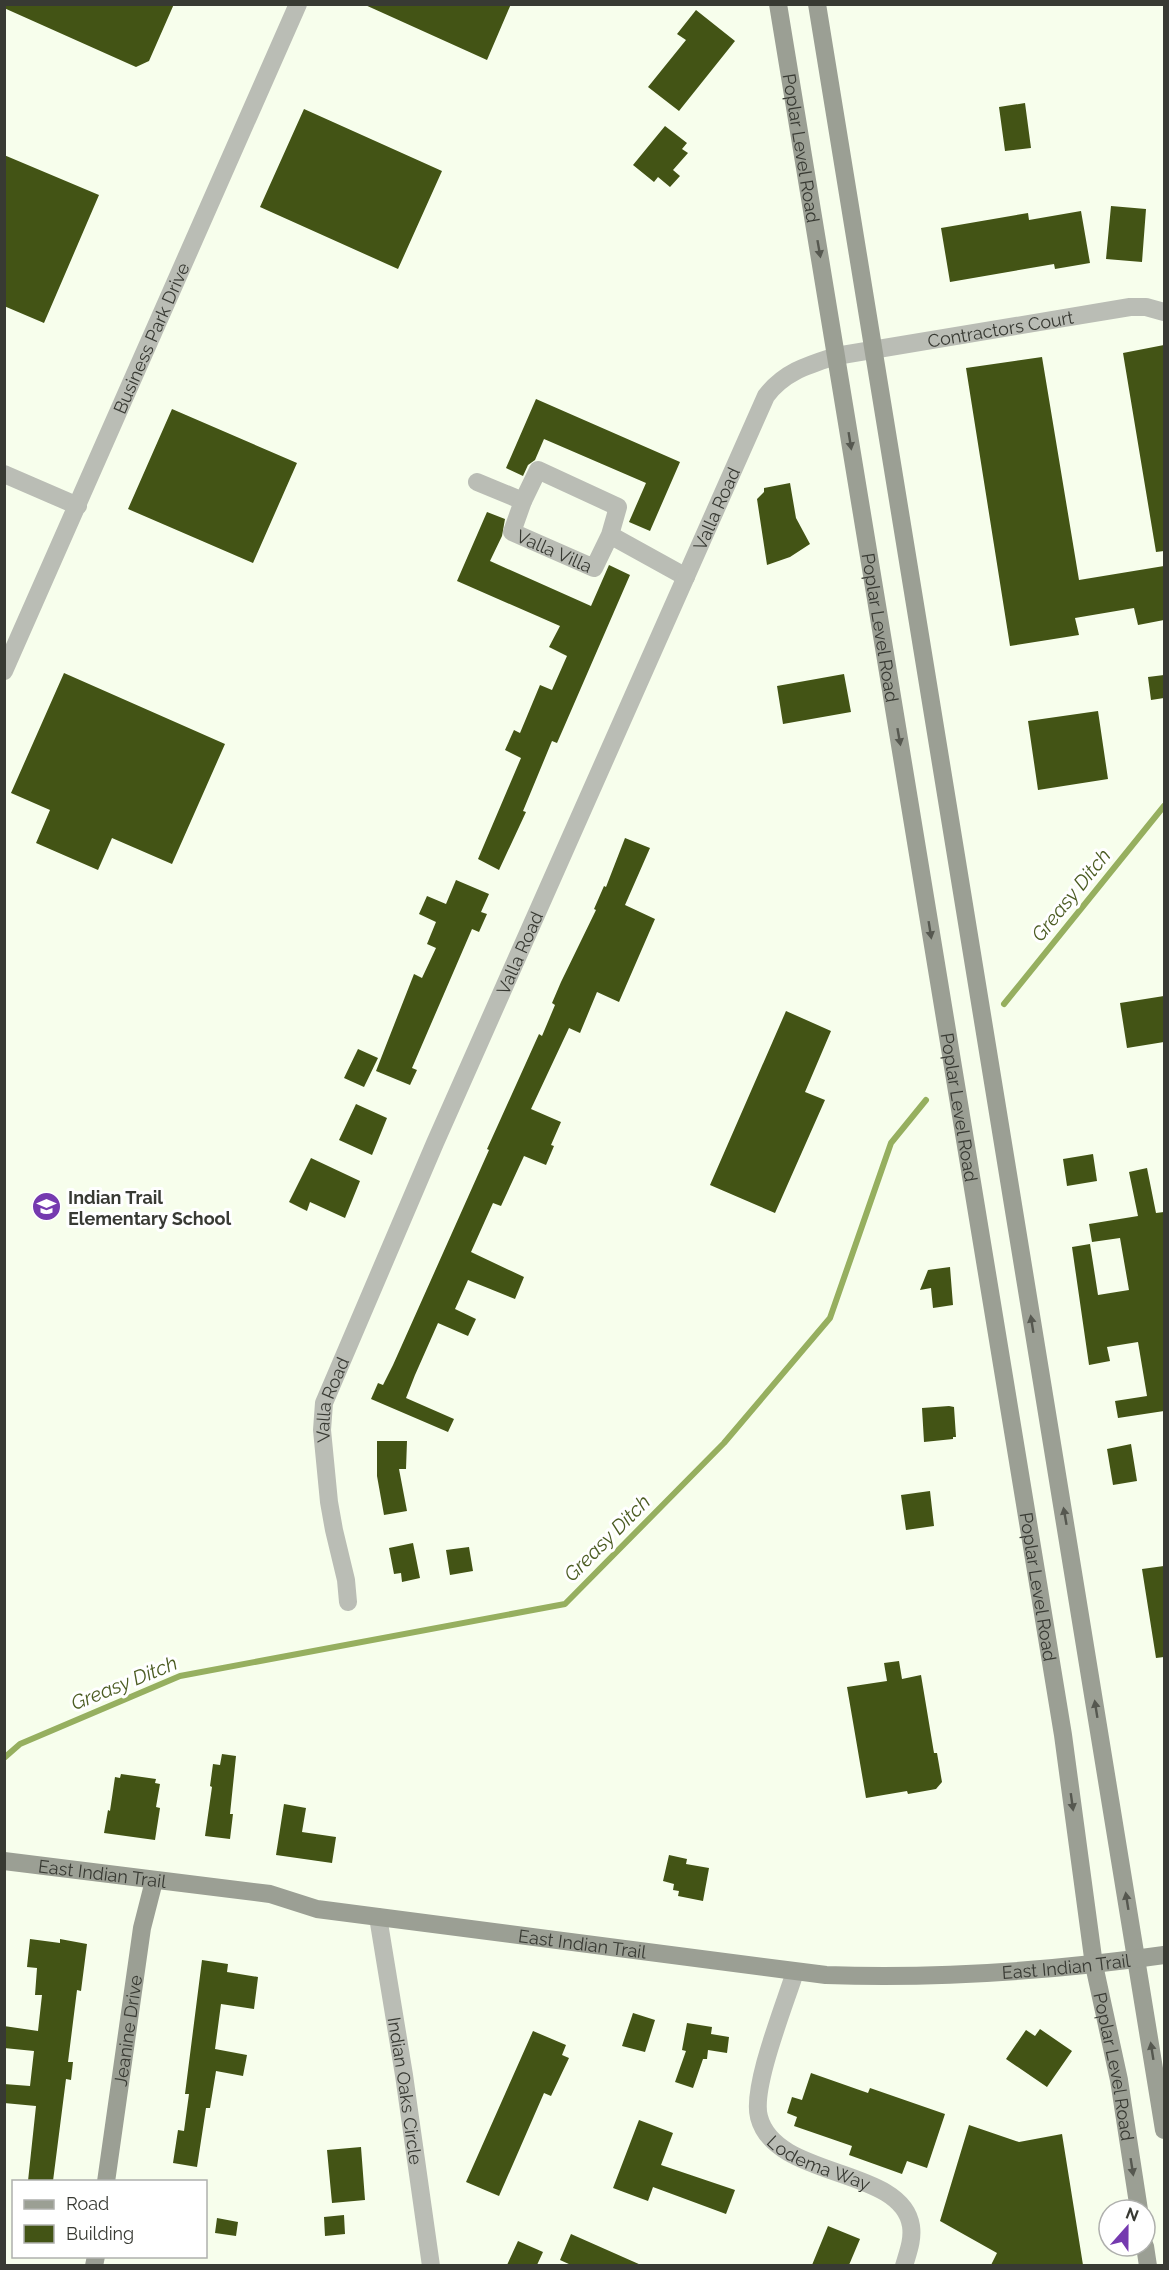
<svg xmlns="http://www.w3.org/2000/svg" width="1169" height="2270" viewBox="0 0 1169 2270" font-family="Raleway,sans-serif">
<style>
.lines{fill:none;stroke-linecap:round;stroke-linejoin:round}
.stream{stroke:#96af5f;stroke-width:6}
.building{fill:#435415}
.street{stroke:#babdb5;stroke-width:18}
.secondary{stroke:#9b9f94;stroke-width:18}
.oneway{fill:#565850}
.labels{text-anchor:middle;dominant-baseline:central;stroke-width:6;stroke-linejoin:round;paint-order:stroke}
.street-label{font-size:18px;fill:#383a33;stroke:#fff}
.poi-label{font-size:18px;font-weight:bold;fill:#383a33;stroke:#fff;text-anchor:start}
.water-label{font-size:20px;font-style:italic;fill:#4b5c22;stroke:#fff}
</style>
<rect width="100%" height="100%" fill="#f7feec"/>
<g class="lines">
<!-- stream -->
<path class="stream" d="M 1004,1004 L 1164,806
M 4,1758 L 20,1744 L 180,1676 L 565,1604 L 724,1443 L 830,1318 L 891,1143 L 926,1100"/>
</g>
<!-- building -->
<path class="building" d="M 4,4 L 174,4 L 149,61 L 136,67 L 4,8 Z
M 363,4 L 511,4 L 487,60 Z
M 696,10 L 735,41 L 679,111 L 648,87 L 686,40 L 677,34 Z
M 1025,103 L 1031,148 L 1005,151 L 999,107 Z
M 304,109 L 442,171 L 398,269 L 260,207 Z
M 665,126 L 687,143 L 682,149 L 688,153 L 673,170 L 680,176 L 670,187 L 658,177 L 654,182 L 633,165 Z
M 4,155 L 99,195 L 44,323 L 4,306 Z
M 1111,206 L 1146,209 L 1142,262 L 1106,259 Z
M 1081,211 L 1090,263 L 1055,269 L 1054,264 L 950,282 L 941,228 L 1028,213 L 1029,220 Z
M 1164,345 L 1164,551 L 1156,552 L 1123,353 Z
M 1042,357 L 1079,580 L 1164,566 L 1164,620 L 1138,625 L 1134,608 L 1075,618 L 1079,635 L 1010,646 L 966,368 Z
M 536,399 L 680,462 L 650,531 L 629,522 L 646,483 L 544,439 L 535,460 L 528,465 L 523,476 L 506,468 Z
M 172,409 L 297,463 L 253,563 L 128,509 Z
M 790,483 L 796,518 L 810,544 L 790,557 L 767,565 L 757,499 L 764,492 L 764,488 Z
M 487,512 L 505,519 L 502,536 L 490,561 L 591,606 L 609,565 L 630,575 L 564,727 L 557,743 L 552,741 L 523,811 L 526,812 L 499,870 L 478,859 L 521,758 L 505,750 L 514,730 L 520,733 L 540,685 L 552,690 L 567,656 L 549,647 L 560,626 L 457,581 Z
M 64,673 L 225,744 L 172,864 L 112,838 L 98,870 L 36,843 L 50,810 L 11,793 Z
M 844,674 L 851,712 L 783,724 L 777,686 Z
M 1164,675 L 1164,698 L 1151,700 L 1148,677 Z
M 1098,711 L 1108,779 L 1038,790 L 1028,721 Z
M 625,838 L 650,848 L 625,905 L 655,919 L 619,1002 L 597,992 L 580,1033 L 569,1028 L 531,1109 L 561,1122 L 551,1145 L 554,1146 L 546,1165 L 524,1156 L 501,1206 L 493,1203 L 471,1252 L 524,1277 L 515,1299 L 468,1280 L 455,1309 L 476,1319 L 468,1336 L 438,1323 L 415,1375 L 406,1398 L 454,1419 L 448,1432 L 371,1399 L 378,1383 L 383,1385 L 393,1365 L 489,1150 L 487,1149 L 497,1127 L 539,1034 L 542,1036 L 555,1005 L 552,1003 L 561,982 L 596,910 L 594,909 L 604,886 L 606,887 Z
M 456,880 L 489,894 L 481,912 L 487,914 L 479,932 L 472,929 L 412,1068 L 417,1070 L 410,1085 L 376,1071 L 414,974 L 422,978 L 436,948 L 427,944 L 436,922 L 419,914 L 427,896 L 446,904 Z
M 1164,996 L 1164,1042 L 1127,1048 L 1120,1003 Z
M 786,1011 L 831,1031 L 805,1092 L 825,1100 L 775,1213 L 710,1185 Z
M 358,1049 L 378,1058 L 364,1087 L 344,1078 Z
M 356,1104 L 387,1118 L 372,1155 L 339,1140 Z
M 1093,1154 L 1097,1181 L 1067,1186 L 1063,1159 Z
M 311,1158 L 360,1181 L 345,1218 L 310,1202 L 307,1211 L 289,1202 Z
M 1147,1168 L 1156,1213 L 1164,1212 L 1164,1411 L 1118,1418 L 1115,1401 L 1147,1396 L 1138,1342 L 1107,1347 L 1110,1361 L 1089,1365 L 1072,1247 L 1090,1244 L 1098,1295 L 1129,1290 L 1120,1238 L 1092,1242 L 1089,1224 L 1138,1216 L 1129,1172 Z
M 950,1267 L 953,1305 L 933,1308 L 931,1288 L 920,1290 L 928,1270 Z
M 949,1406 L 954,1407 L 956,1437 L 953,1437 L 953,1439 L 924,1442 L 922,1408 Z
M 377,1441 L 407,1441 L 406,1469 L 399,1469 L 407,1511 L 384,1515 L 377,1476 Z
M 1131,1444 L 1137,1481 L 1113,1485 L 1107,1449 Z
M 930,1491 L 934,1526 L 906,1530 L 901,1495 Z
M 413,1543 L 420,1578 L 402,1582 L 401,1573 L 394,1574 L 389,1548 Z
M 469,1547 L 473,1571 L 450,1575 L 446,1550 Z
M 1164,1566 L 1164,1657 L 1156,1658 L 1142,1569 Z
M 899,1661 L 902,1679 L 921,1675 L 934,1753 L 937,1753 L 942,1782 L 936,1789 L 908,1794 L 907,1791 L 866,1798 L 847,1687 L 887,1681 L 884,1663 Z
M 222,1754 L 236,1756 L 230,1814 L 233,1814 L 230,1839 L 205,1836 L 212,1787 L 210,1786 L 213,1764 L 220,1765 Z
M 121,1774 L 156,1779 L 155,1783 L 160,1784 L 156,1807 L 160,1808 L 155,1840 L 104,1833 L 108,1810 L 110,1811 L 115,1777 L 120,1778 Z
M 284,1804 L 306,1808 L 302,1832 L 336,1837 L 332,1863 L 276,1855 Z
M 669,1855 L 687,1859 L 686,1864 L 709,1868 L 703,1901 L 678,1896 L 679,1891 L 673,1890 L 674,1884 L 663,1881 Z
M 30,1939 L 60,1943 L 60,1939 L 87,1944 L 81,1991 L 77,1990 L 68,2062 L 73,2062 L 71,2080 L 66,2079 L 53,2181 L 28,2181 L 36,2106 L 4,2103 L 4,2084 L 30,2086 L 34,2051 L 4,2048 L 4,2026 L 38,2031 L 42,1995 L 35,1995 L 37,1968 L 27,1967 Z
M 202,1960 L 228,1964 L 227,1972 L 258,1977 L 254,2009 L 221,2004 L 215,2049 L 247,2055 L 243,2076 L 216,2071 L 210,2108 L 206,2108 L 197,2167 L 173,2163 L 178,2130 L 184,2131 L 189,2094 L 185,2094 Z
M 633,2013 L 655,2020 L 645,2052 L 622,2046 Z
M 687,2023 L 712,2027 L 711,2034 L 729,2037 L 727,2053 L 708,2050 L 707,2059 L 703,2059 L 693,2088 L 675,2082 L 686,2051 L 682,2050 Z
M 1040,2029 L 1072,2051 L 1047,2087 L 1006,2059 L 1026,2030 L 1035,2036 Z
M 533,2031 L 566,2045 L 562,2055 L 569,2058 L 551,2096 L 544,2093 L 499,2196 L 466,2182 Z
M 811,2073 L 868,2093 L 870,2088 L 945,2114 L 927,2168 L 907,2161 L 902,2174 L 849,2155 L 852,2146 L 794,2126 L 797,2117 L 787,2113 L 792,2097 L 802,2100 Z
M 639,2120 L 673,2133 L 661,2165 L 735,2190 L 726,2214 L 653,2187 L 648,2201 L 613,2188 Z
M 969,2125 L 1019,2142 L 1062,2134 L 1083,2265 L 991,2265 L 997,2253 L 940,2221 Z
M 361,2147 L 365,2200 L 332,2203 L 327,2150 Z
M 344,2215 L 345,2234 L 325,2236 L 324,2217 Z
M 217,2218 L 238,2222 L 236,2236 L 215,2233 Z
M 828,2226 L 860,2239 L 849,2265 L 812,2265 Z
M 571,2234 L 641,2265 L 571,2265 L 560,2260 Z
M 518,2241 L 543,2252 L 537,2265 L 507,2265 Z"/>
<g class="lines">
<!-- street -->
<g class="street">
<path d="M 4,474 L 78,506"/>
<path d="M 477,482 L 523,501"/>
<path id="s1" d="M 610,535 L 618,507 L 538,470 L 523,501 L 512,532 L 594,568 L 610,535 L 686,577"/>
<path id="s2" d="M 4,671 L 298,4"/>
<path id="s3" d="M 348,1602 L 346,1580 L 334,1530 L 329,1502 L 322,1430 L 324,1403 L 435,1143 L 766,396 C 784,372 808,365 836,356 L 1130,307 L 1146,307 L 1164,312"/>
<path id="s4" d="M 378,1917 L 404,2075 L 431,2266"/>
<path id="s5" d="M 795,1972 C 785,2004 751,2088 759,2117 C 775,2180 902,2166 911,2226 C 913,2240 908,2252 904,2266"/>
</g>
<!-- secondary -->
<g class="secondary">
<path id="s6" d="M 778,4 L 1063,1735 L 1094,1965 L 1119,2080 L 1139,2210"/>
<path d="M 817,4 L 1164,2130"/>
<path id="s7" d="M 4,1861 L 270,1894 L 317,1909 L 826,1975 C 939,1979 1052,1971 1164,1955"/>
<path id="s8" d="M 106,2182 L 142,1928 L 154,1881"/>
<path d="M 1145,2246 L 1148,2266"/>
<path d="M 94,2266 L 96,2256"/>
</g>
</g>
<!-- one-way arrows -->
<defs><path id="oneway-solid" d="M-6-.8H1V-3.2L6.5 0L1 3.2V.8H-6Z" transform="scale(1.5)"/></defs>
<g class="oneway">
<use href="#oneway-solid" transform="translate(819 249) rotate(80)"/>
<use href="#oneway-solid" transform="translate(850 441) rotate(81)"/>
<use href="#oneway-solid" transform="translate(899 737) rotate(80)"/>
<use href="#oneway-solid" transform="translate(930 930) rotate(81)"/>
<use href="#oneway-solid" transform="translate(1032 1324) rotate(-99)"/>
<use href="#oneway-solid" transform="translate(1065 1516) rotate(-100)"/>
<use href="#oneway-solid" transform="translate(1096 1709) rotate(-99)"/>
<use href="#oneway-solid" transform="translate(1072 1802) rotate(82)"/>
<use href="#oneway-solid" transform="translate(1127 1901) rotate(-99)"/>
<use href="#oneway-solid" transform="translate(1152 2051) rotate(-99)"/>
<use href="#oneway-solid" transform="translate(1132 2167) rotate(81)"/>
</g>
<!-- icons -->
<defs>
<symbol id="school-disc" viewBox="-11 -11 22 22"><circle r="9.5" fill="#753aaf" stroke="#fff"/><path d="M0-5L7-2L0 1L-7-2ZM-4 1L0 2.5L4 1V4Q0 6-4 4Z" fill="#fff"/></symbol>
</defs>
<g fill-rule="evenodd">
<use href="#school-disc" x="30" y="1190" width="33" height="33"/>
</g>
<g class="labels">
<!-- street labels -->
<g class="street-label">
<text stroke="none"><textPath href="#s6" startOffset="146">Poplar Level Road</textPath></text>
<text stroke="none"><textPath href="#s3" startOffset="1550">Contractors Court</textPath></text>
<text stroke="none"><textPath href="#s2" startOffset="364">Business Park Drive</textPath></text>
<text stroke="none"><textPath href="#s3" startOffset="1178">Valla Road</textPath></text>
<text stroke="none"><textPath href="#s1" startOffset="231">Valla Villa</textPath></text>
<text stroke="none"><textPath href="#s6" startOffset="632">Poplar Level Road</textPath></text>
<text stroke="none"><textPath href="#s3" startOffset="692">Valla Road</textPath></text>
<text stroke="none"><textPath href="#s6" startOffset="1118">Poplar Level Road</textPath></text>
<text stroke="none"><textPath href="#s3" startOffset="206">Valla Road</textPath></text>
<text stroke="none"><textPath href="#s6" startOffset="1604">Poplar Level Road</textPath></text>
<text stroke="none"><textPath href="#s7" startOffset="99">East Indian Trail</textPath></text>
<text stroke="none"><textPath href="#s7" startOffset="585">East Indian Trail</textPath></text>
<text stroke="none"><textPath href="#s7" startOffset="1071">East Indian Trail</textPath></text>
<text stroke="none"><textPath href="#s8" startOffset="153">Jeanine Drive</textPath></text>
<text stroke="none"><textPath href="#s6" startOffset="2090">Poplar Level Road</textPath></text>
<text stroke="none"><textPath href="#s4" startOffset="176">Indian Oaks Circle</textPath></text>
<text stroke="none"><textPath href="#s5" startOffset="230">Lodema Way</textPath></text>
</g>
<!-- poi labels -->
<g class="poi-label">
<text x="68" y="1197">Indian Trail<tspan x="68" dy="21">Elementary School</tspan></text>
</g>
<!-- water labels -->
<g class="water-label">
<text transform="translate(1071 895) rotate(-51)">Greasy Ditch</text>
<text transform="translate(607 1538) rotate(-45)">Greasy Ditch</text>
<text transform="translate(124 1683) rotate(-22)">Greasy Ditch</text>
</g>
</g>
<!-- border -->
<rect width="1169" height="2270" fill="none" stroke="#383a33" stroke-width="12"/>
<!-- legend -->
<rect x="12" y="2180" width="195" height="78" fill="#ffffff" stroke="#afb0ad" stroke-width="1.5"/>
<rect x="24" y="2200" width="30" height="9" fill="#9b9f94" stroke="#afb0ad" stroke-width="1.5"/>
<text x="66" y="2210" font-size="18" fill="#383a33">Road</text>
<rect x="24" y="2225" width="30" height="18" fill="#435415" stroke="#afb0ad" stroke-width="1.5"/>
<text x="66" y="2240" font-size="18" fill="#383a33">Building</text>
<!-- north arrow -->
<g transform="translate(1127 2228) rotate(21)"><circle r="28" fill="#ffffff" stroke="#afb0ad" stroke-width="1.5"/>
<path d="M0-4.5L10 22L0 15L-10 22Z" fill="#753aaf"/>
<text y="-9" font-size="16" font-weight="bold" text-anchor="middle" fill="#383a33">N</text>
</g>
</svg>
